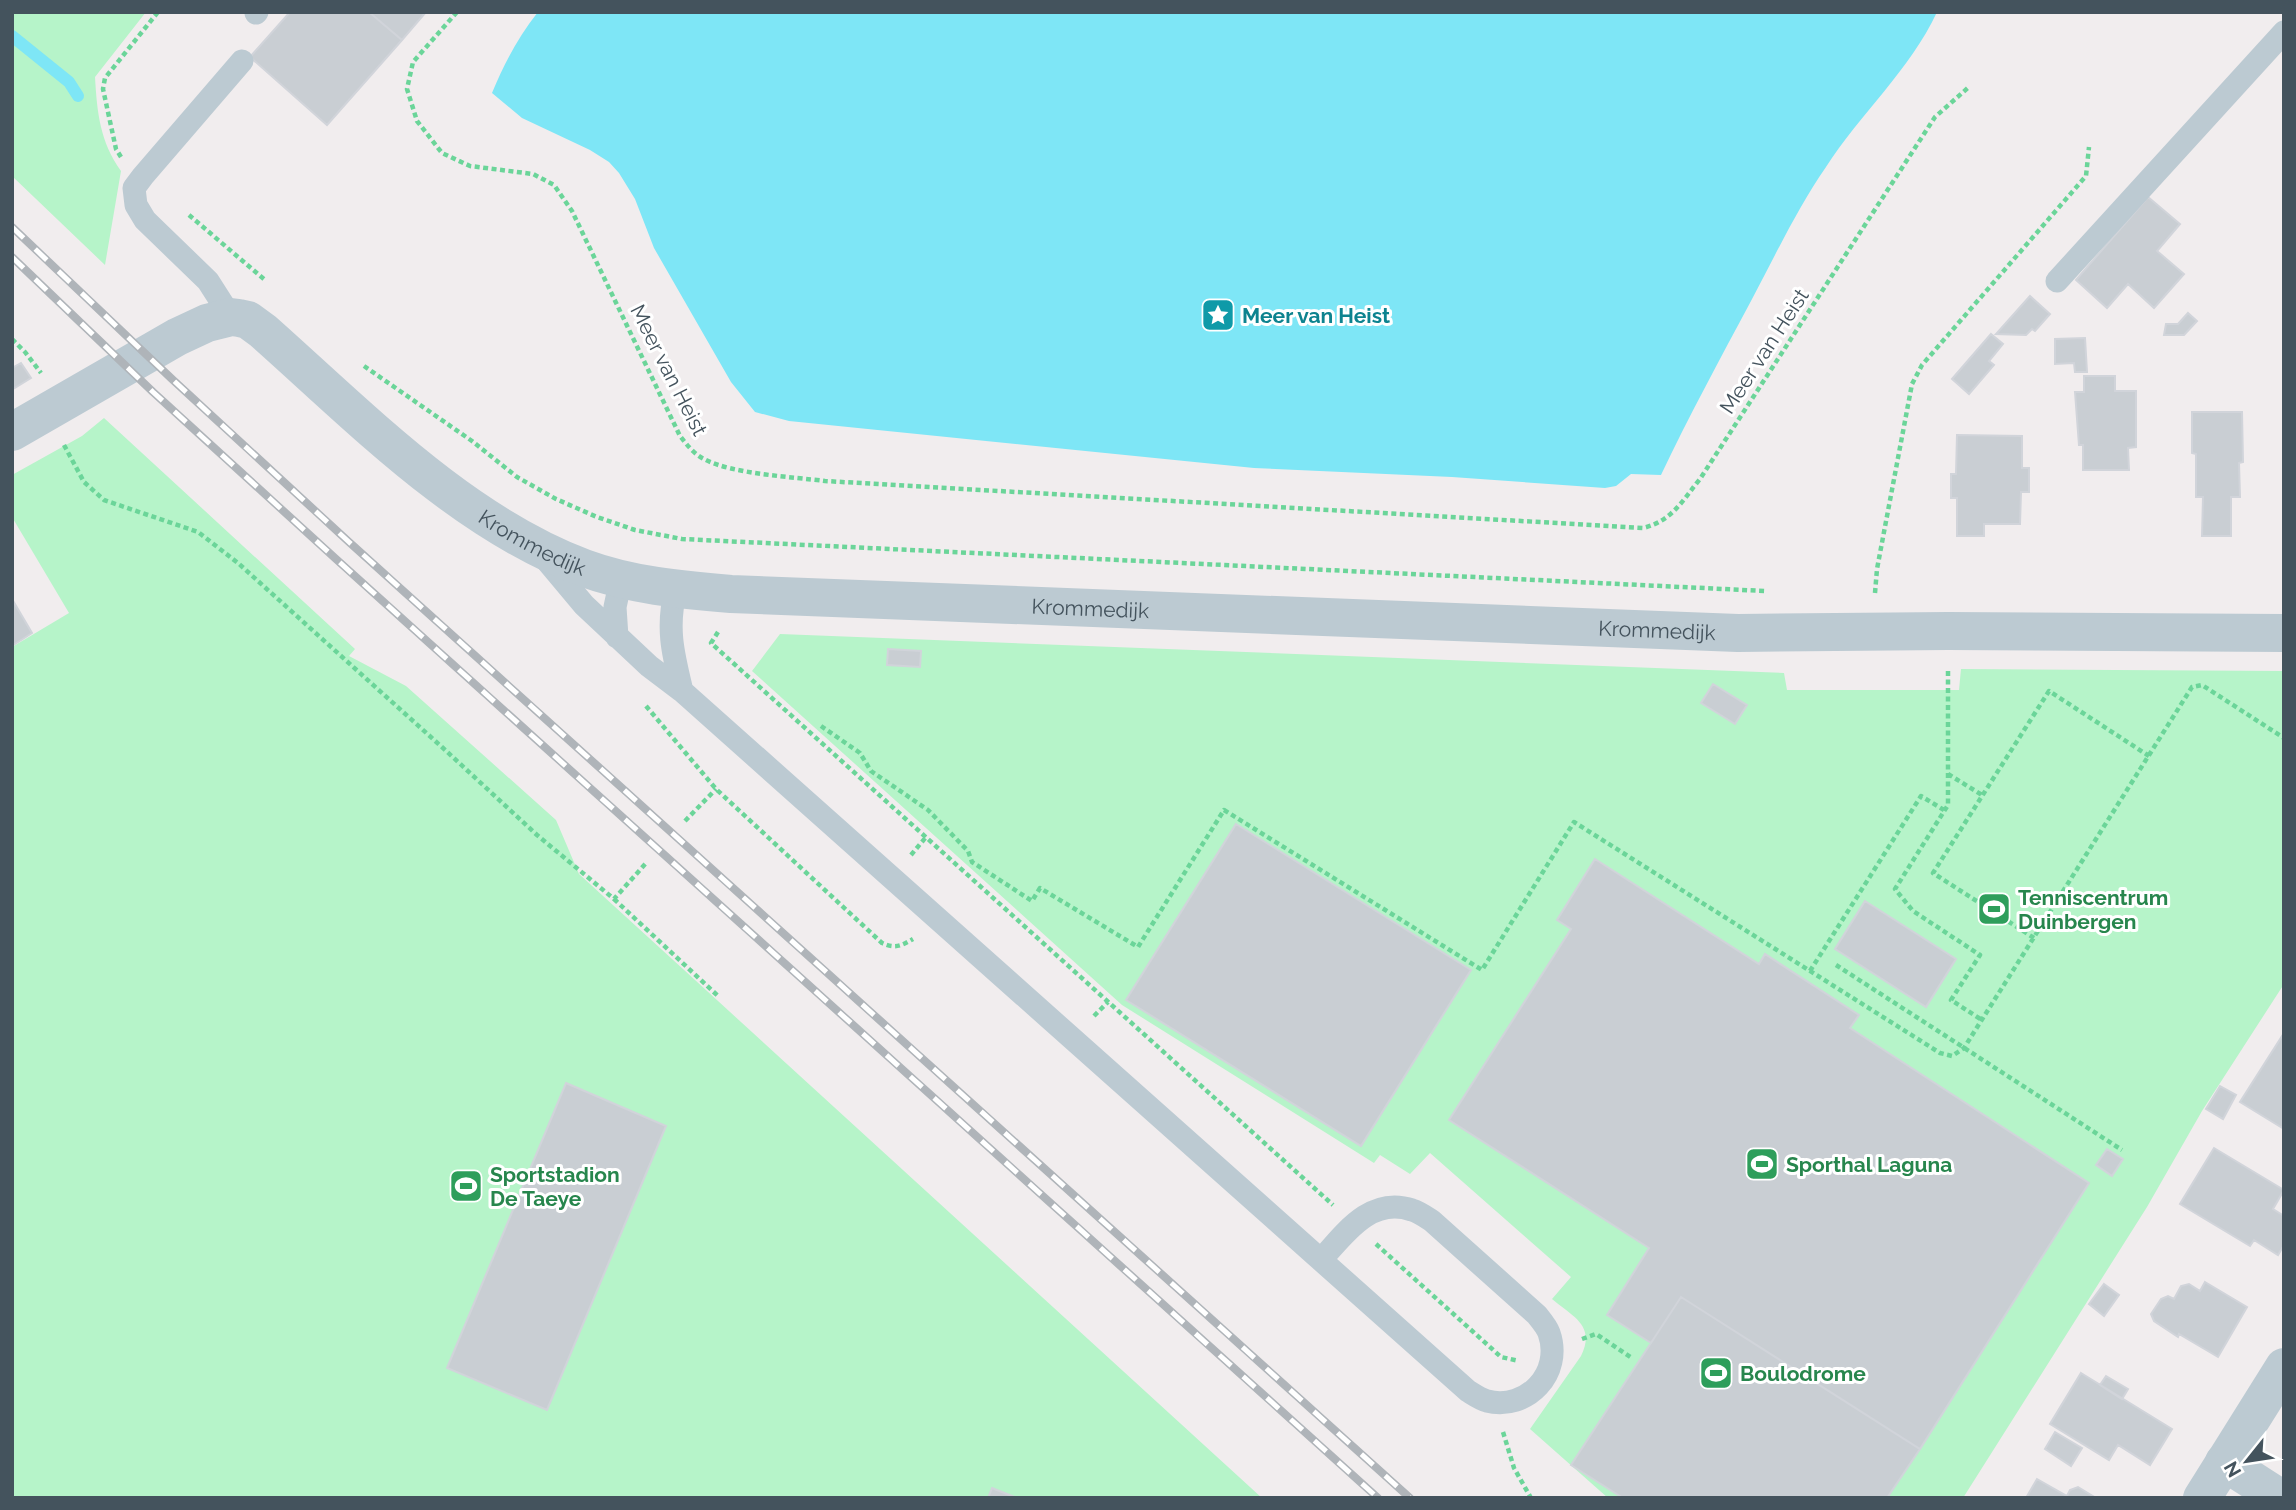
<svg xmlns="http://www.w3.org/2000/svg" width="2296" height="1510" viewBox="0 0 2296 1510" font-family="Raleway,sans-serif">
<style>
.green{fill:#b6f4c9}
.water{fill:#7ee6f6}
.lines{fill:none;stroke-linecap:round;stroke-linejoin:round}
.stream{stroke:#7ee6f6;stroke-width:12}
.building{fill:#c9ced3;stroke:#d1d4da;stroke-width:2}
.path{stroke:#6bd599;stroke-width:4.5;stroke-dasharray:5 3.5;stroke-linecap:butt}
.service{stroke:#bccad2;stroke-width:23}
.minor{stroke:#bccad2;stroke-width:38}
.rail-casing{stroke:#afb4b9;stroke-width:8}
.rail{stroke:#fff;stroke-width:5;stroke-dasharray:16;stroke-linecap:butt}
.labels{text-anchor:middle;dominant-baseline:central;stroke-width:6;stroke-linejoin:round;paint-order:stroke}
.culture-label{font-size:21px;font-weight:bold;fill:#0d838f;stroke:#fff;text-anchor:start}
.street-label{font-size:21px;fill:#44535d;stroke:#fff}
.leisure-label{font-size:21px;font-weight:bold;fill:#27864d;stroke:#fff;text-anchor:start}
</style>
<rect width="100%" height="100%" fill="#f1edee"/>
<!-- green -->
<path class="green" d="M 12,12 L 146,12 L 95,77 C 97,112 100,142 121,171 L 105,265 L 12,176 Z
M 104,418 L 355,649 L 349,656 L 406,686 L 556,820 L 579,874 L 1262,1498 L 12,1498 L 12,647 L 69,613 L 12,517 L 12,475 L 82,436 Z
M 780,634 L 1784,673 L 1787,690 L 1959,690 L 1961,669 L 2284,671 L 2284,984 L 2202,1111 L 2147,1207 L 1963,1498 L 1608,1498 L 1530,1429 L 1581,1356 C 1596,1325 1573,1317 1552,1299 L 1571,1277 L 1430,1153 L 1410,1174 L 1380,1155 L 1374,1163 L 1122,1005 L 752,671 Z"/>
<!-- water -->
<path class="water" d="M 538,12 L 1937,12 C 1910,70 1860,114 1826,167 C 1797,209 1775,256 1751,301 C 1720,359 1689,416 1661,475 L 1631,474 L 1616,486 L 1605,488 L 1452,477 L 1254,468 L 789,421 L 755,412 L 731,382 L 654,248 L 635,199 L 619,173 L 609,162 L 590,150 L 522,118 L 492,93 C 504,64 518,37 538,12 Z"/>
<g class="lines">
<!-- stream -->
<path class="stream" d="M 12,36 L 69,82 L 78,96"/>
</g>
<!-- building -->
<path class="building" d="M 290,12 L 369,12 L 402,40 L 327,125 L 250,57 Z
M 369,12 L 426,12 L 402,40 Z
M 2148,197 L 2180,224 L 2157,251 L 2184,274 L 2154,308 L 2128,284 L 2107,308 L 2076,280 Z
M 2030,296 L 2050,314 L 2035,331 L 2032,329 L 2026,335 L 1996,334 Z
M 2188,313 L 2197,321 L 2184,335 L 2164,335 L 2166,324 L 2178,324 Z
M 1991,334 L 2003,344 L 1989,361 L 1994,365 L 1969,394 L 1952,379 Z
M 2085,338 L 2087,372 L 2075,372 L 2074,363 L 2055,364 L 2055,339 Z
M 21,363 L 31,378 L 13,389 L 12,368 Z
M 2084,376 L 2115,376 L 2115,391 L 2136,391 L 2136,447 L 2128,448 L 2129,470 L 2083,470 L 2083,445 L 2079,445 L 2075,392 L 2084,392 Z
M 2192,412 L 2242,412 L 2243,462 L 2239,463 L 2240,497 L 2231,497 L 2231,536 L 2202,536 L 2203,497 L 2196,497 L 2196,454 L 2192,453 Z
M 1957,435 L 2022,436 L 2022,468 L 2029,468 L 2029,492 L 2021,492 L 2020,524 L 1984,524 L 1984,536 L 1957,536 L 1957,498 L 1951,498 L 1951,474 L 1956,474 Z
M 12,599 L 32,633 L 12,646 Z
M 888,649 L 921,651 L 920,667 L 887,665 Z
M 1713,684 L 1747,705 L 1735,724 L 1701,703 Z
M 1236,824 L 1471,970 L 1361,1146 L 1126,1000 Z
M 1595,859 L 1759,964 L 1765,954 L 1859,1015 L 1850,1028 L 2089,1183 L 1920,1449 L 1681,1297 L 1651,1343 L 1607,1315 L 1649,1248 L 1449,1120 L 1571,929 L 1557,920 Z
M 1865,901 L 1956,959 L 1926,1007 L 1835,949 Z
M 2284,1033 L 2284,1129 L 2240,1102 Z
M 566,1083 L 666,1126 L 547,1410 L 447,1368 Z
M 2220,1086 L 2236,1095 L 2223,1119 L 2206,1109 Z
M 2214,1148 L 2284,1190 L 2273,1209 L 2284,1216 L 2284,1245 L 2278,1255 L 2254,1240 L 2250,1246 L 2180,1204 Z
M 2107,1149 L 2123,1159 L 2112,1176 L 2096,1165 Z
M 2205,1282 L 2247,1307 L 2218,1357 L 2179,1334 L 2178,1337 L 2154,1321 L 2151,1314 L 2161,1299 L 2168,1296 L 2174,1299 L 2181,1286 L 2189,1284 L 2200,1291 Z
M 2104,1284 L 2119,1295 L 2104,1316 L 2089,1304 Z
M 1681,1297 L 1920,1449 L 1887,1498 L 1623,1498 L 1571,1465 Z
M 2081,1373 L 2172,1429 L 2150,1465 L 2118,1445 L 2109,1460 L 2050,1424 Z
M 2106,1376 L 2128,1389 L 2122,1399 L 2100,1385 Z
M 2055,1432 L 2082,1448 L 2071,1466 L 2045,1449 Z
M 2037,1479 L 2067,1496 L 2070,1490 L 2078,1487 L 2096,1498 L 2026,1498 Z
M 992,1488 L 1017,1498 L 988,1498 Z"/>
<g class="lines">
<!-- path -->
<path class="path" d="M 457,12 L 413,62 L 407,89 L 417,121 L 442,153 L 470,166 L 533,174 L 554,185 L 572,211 L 680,436 C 687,445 694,454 704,459 C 731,474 794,477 825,481 L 1643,528 C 1672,521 1682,501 1700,479 L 1935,117 L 1970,86
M 121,157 L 116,149 L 103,89 L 105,78 L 158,12
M 189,215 L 265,280
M 12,339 L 25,352 L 41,373
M 364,366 L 472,441 L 517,477 L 556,499 L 597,517 L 635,530 L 682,539 L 1765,591
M 64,445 L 84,482 L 104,500 L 198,532 L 238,563 L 443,748 L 537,835 L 614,899 L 647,862
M 1875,593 L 1877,569 L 1912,384 L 1922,365 L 2086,176 L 2089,147
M 718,632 L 711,643 L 1333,1205
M 1948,671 L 1948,805 L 1895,889 L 1913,911 L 1980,955 L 1951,1000 L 1982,1020
M 646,706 L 716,789 L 882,943 C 895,949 901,946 913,939
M 821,726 L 860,753 L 871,771 L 928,810 L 968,851 L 972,862 L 1032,901 L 1040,888 L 1138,947 L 1224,810 L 1482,970 L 1574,822 L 1940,1053 L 1952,1056 L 1964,1048 L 2192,687 L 2202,685 L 2284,738
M 1948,774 L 1982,795
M 685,821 L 716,789
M 911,855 L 926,837
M 614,899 L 718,996
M 2034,938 L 1933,873 L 2049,691 L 2149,756
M 1836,965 L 2122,1150
M 1810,971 L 1921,796 L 1944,810
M 1094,1016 L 1108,1002
M 1376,1244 L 1501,1357 L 1519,1361
M 1582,1339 L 1596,1334 L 1632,1358
M 1503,1432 L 1514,1468 L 1531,1498"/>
<!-- service -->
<path class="service" d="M 256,13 L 257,12
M 2057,281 L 2284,32
M 231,317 L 208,281 L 145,220 L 136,205 L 134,188 L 143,176 L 242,61
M 543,556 L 584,605 L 649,666 L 682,691 L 1468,1391 C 1473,1394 1480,1399 1487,1401 C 1527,1411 1563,1373 1549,1333 C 1547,1327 1541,1320 1537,1315 L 1432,1221 C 1426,1217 1419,1212 1412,1210 C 1371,1196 1345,1233 1321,1260
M 676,589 C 666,627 673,654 682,691
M 617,637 L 615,607 L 621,579"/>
<!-- minor -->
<g class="minor">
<path id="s1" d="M 12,432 L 177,337 L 207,323 L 231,317 L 239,318 L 248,320 L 263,331 C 360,417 461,522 584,568 C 630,585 681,590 731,594 L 1738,633 L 1948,631 L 2284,633"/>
<path d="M 2224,1462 L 2280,1498"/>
<path d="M 2202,1498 L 2284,1367"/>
</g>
<defs>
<path id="rail" d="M 12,227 L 173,380 L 349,542 L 1410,1498
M 12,257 L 153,392 L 336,559 L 1378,1498"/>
</defs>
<!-- rail casing -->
<use href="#rail" class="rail-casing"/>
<!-- rail -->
<use href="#rail" class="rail"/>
</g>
<!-- icons -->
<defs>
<symbol id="sight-square" viewBox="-11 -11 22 22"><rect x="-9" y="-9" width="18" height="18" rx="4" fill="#0f9aa8" stroke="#fff"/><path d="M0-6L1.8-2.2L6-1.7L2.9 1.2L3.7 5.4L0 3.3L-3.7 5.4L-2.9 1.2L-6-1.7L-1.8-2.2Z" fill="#fff"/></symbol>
<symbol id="stadium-square" viewBox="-11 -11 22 22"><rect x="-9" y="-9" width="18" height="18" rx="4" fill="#2e9e5b" stroke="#fff"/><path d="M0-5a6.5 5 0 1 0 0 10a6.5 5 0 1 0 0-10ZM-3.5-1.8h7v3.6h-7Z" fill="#fff"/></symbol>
</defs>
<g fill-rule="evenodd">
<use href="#sight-square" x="1199" y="296" width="38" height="38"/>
<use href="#stadium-square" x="1975" y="890" width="38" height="38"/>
<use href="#stadium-square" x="1743" y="1145" width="38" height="38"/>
<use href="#stadium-square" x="447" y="1167" width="38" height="38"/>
<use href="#stadium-square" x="1697" y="1354" width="38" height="38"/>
</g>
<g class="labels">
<!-- culture labels -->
<g class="culture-label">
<text x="1242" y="315">Meer van Heist</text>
</g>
<!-- street labels -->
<g class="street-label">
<text transform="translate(1764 351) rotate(-57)">Meer van Heist</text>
<text transform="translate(669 370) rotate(63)">Meer van Heist</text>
<text stroke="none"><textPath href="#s1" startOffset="628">Krommedijk</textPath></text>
<text stroke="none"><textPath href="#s1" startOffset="1195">Krommedijk</textPath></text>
<text stroke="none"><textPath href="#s1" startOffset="1762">Krommedijk</textPath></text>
</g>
<!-- leisure labels -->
<g class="leisure-label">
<text x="2018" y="897">Tenniscentrum<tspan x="2018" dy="24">Duinbergen</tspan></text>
<text x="1786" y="1164">Sporthal Laguna</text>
<text x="490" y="1174">Sportstadion<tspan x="490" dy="24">De Taeye</tspan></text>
<text x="1740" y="1373">Boulodrome</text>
</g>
</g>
<!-- border -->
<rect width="2296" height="1510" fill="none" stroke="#44535d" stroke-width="28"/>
<!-- north arrow -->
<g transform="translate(2247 1461) rotate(240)" stroke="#ffffff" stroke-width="5" paint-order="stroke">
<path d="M0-5L12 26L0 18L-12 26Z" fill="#44535d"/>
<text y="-10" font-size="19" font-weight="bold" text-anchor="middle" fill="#44535d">N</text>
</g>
</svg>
